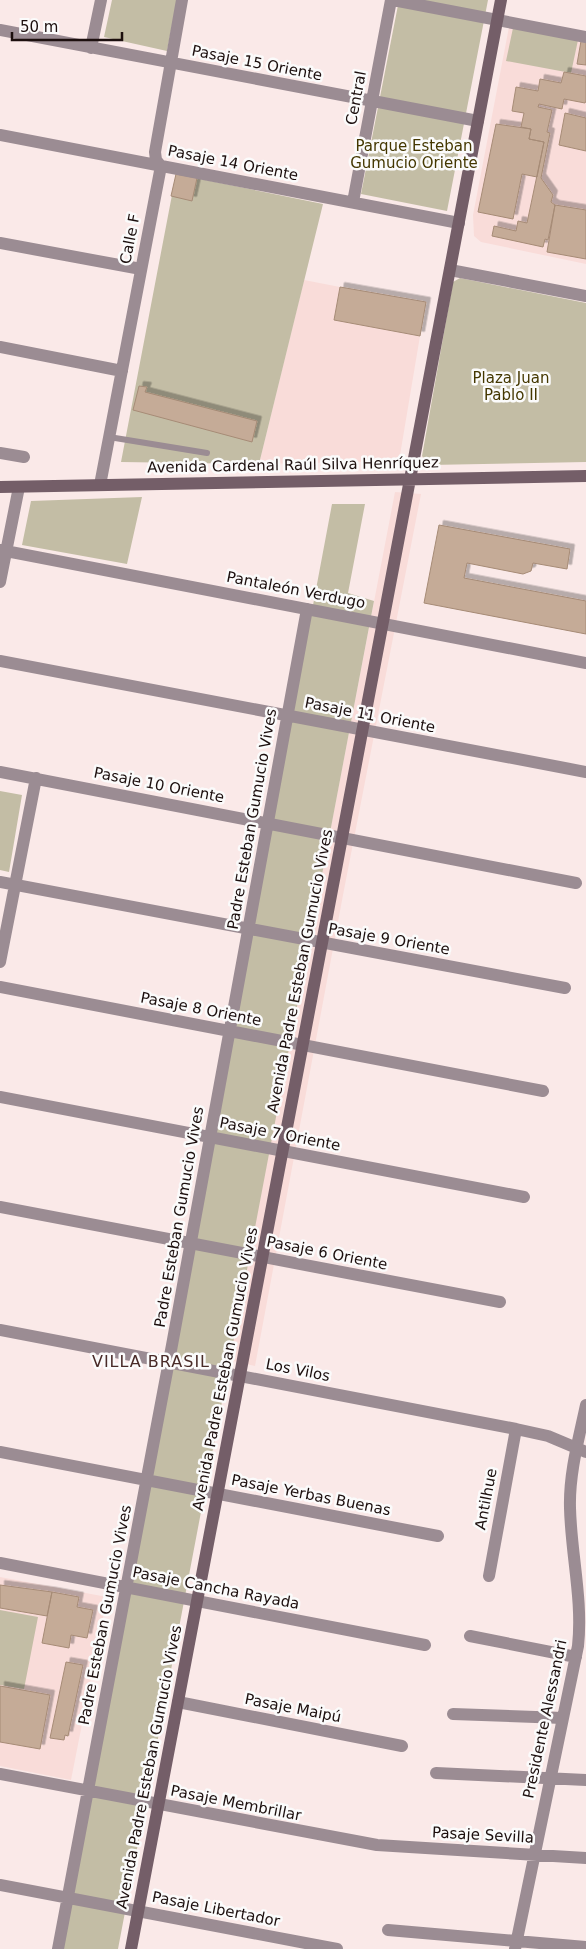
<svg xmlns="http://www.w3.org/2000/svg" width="586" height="1949" viewBox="0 0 586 1949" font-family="'DejaVu Sans',sans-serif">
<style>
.built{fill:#f9dcd9}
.green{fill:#c3bda5}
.building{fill:#c5ab97;stroke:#a68b76;filter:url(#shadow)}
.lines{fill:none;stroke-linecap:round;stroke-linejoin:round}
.lane{stroke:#9b8c93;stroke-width:6}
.street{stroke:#9b8c93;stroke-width:12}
.secondary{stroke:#745e68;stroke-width:12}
.labels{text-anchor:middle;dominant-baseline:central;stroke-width:5;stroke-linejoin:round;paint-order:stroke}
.street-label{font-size:15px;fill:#1c0f0e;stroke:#fbfbfb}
.park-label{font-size:15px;fill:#443700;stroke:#fbfbfb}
.neighbourhood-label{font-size:16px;letter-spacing:1px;fill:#492b28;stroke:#fbfbfb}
</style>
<defs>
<filter id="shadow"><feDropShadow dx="4.5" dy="-4.5" stdDeviation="0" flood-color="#0004"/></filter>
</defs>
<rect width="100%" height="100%" fill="#fae9e8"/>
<!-- built -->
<path class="built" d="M 509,27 L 586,41 L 586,264 L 481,242 L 474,236 L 473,215 Z
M 304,280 L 340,287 L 334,320 L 420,336 L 399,461 L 259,464 Z
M 395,492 L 421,494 L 343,895 L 255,1366 L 229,1360 Z
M 0,1577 L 107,1597 L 71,1780 L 0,1766 Z"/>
<!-- green -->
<path class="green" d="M 112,0 L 177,0 L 167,51 L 104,37 Z
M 399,0 L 488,0 L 447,211 L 361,194 Z
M 513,28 L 578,40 L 571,73 L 506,61 Z
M 176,174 L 323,204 L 259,464 L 121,462 Z
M 460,278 L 586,303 L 586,462 L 429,465 L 422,456 L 453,282 Z
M 142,497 L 127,564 L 22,545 L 31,501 Z
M 332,504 L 365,504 L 348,593 L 374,601 L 118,1949 L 61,1949 Z
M 0,791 L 22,795 L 9,872 L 0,870 Z
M 0,1610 L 38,1617 L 24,1689 L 0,1685 Z"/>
<!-- building -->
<path class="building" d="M 581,41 L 586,41 L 586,65 L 577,64 Z
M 564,72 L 586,76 L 586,101 L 585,103 L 564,99 L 562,109 L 539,104 L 538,107 L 552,110 L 547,132 L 550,133 L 541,178 L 553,195 L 551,202 L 555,205 L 548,240 L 545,239 L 543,247 L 492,236 L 494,226 L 516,231 L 518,221 L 527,223 L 544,142 L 529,139 L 531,129 L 521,127 L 524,113 L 512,111 L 516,87 L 538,91 L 540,79 L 561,83 Z
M 565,113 L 586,118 L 586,151 L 559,145 Z
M 496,124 L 531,129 L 529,139 L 544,142 L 537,177 L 522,174 L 513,219 L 478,212 Z
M 176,174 L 197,178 L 192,201 L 171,196 Z
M 555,205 L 586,210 L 586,259 L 547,252 Z
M 340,287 L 426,302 L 420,336 L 334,320 Z
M 139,386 L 147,387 L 145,392 L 257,421 L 252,442 L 133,410 Z
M 439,525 L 570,549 L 567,569 L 533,563 L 531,571 L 523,574 L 467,563 L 464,578 L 586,601 L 586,634 L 424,603 Z
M 0,1585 L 52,1592 L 47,1616 L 0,1608 Z
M 52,1592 L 79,1597 L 77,1607 L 93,1610 L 87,1638 L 71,1635 L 69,1648 L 42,1643 Z
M 66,1662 L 83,1665 L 68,1736 L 65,1735 L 64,1740 L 50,1738 Z
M 0,1686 L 50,1695 L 40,1749 L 0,1742 Z"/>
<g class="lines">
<!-- lane -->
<path class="lane" d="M 109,437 L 207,453"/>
<!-- street -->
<path class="street" d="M 393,0 L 586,37
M 0,30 L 478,121
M 91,48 L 101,0
M 0,135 L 459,223
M 353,202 L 391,0
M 0,243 L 141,269
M 450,270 L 586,296
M 0,347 L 122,371
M 0,453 L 24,457
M 100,485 L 161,166 L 156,160 L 155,152 L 182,0
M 0,550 L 586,663
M 0,582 L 19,487
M 0,661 L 586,772
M 0,772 L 576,883
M 0,882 L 565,988
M 0,962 L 36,778
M 0,987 L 543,1091
M 0,1097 L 524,1197
M 0,1207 L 500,1302
M 0,1330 L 516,1429 L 548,1436 L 586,1452
M 0,1452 L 438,1536
M 0,1563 L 425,1645
M 489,1576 L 516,1429
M 470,1636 L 576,1657
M 178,1702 L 402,1746
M 453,1714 L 563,1718
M 436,1773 L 586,1780
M 0,1774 L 377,1845 L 586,1858
M 0,1885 L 337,1949
M 388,1930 L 586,1947
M 58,1949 L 172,1345 L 307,609
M 515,1949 L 578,1646 C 583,1600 571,1554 570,1508 C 569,1473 579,1438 586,1405"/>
<!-- secondary -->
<path class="secondary" d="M 0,487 L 586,476
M 131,1949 L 501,0"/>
</g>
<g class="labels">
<!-- street labels -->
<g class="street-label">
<text transform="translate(257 63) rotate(11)">Pasaje 15 Oriente</text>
<text transform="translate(356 98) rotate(-79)">Central</text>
<text transform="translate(233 163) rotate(11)">Pasaje 14 Oriente</text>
<text transform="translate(130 239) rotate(-79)">Calle F</text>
<text transform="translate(293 465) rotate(-1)">Avenida Cardenal Raúl Silva Henríquez</text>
<text transform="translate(296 590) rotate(11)">Pantaleón Verdugo</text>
<text transform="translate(370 715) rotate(11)">Pasaje 11 Oriente</text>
<text transform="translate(159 785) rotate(11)">Pasaje 10 Oriente</text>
<text transform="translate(252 819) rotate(-80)">Padre Esteban Gumucio Vives</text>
<text transform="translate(389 939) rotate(10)">Pasaje 9 Oriente</text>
<text transform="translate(300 971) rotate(-79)">Avenida Padre Esteban Gumucio Vives</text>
<text transform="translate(201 1009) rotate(11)">Pasaje 8 Oriente</text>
<text transform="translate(280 1134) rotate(11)">Pasaje 7 Oriente</text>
<text transform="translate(179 1217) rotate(-80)">Padre Esteban Gumucio Vives</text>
<text transform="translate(327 1253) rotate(11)">Pasaje 6 Oriente</text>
<text transform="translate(225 1369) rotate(-79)">Avenida Padre Esteban Gumucio Vives</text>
<text transform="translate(298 1370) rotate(11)">Los Vilos</text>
<text transform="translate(311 1495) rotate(11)">Pasaje Yerbas Buenas</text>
<text transform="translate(486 1499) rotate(-79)">Antilhue</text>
<text transform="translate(216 1588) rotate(11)">Pasaje Cancha Rayada</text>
<text transform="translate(105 1615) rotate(-79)">Padre Esteban Gumucio Vives</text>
<text transform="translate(293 1708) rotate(11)">Pasaje Maipú</text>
<text transform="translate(545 1719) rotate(-78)">Presidente Alessandri</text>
<text transform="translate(149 1767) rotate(-79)">Avenida Padre Esteban Gumucio Vives</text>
<text transform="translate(236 1803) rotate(11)">Pasaje Membrillar</text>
<text transform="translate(483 1835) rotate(3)">Pasaje Sevilla</text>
<text transform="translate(216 1909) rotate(11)">Pasaje Libertador</text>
</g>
<!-- park labels -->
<g class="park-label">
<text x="414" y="146">Parque Esteban<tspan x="414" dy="17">Gumucio Oriente</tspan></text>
<text x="511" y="378">Plaza Juan<tspan x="511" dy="17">Pablo II</tspan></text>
</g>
<!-- neighbourhood labels -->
<g class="neighbourhood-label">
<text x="151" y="1361">VILLA BRASIL</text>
</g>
</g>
<!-- scale -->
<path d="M12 32v8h110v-8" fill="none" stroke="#1c0f0e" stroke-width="2.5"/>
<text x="20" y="32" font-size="15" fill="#1c0f0e" stroke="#fbfbfb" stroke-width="4" paint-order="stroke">50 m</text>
</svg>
